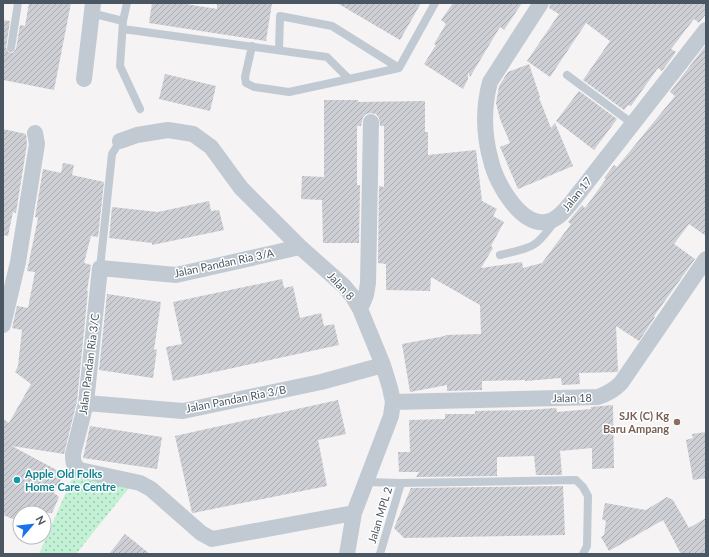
<svg xmlns="http://www.w3.org/2000/svg" width="709" height="557" font-family="Lato,sans-serif">
<defs>
<pattern id="park-dots" width="8" height="8" patternUnits="userSpaceOnUse"><rect width="8" height="8" fill="#c3f1d5"/><path d="M2 2h.1M6 6h.1" fill="none" stroke="#a0c6b0" stroke-width="1.8" stroke-linecap="round"/></pattern>
<pattern id="building-hatch" width="6" height="6" patternUnits="userSpaceOnUse"><rect width="6" height="6" fill="#cdcfd5"/><path d="M-1 1l2-2M0 6l6-6M5 7l2-2" fill="none" stroke="#a8abb0"/></pattern>
</defs>
<rect width="100%" height="100%" fill="#f5f3f3"/>
<path fill="url(#park-dots)" d="M74,474L132,484L76,554H39Z"/>
<path fill="url(#building-hatch)" d="M29,3H71L54,90L3,80V20L10,21L6,48L8,52L13,53L16,49L20,25L25,26Z
M152,3H180L217,9V3H272L266,41L149,23Z
M337,3H421L400,40Z
M453,3H522L504,30L500,27L470,77L468,72V79L463,89L424,64L436,45L434,44L446,24L441,20Z
M550,3H706V14L699,23L694,19L671,49L676,52L662,71L658,68L631,106L628,105L624,110L583,80L610,41L586,23L550,77L527,61L559,14L549,8Z
M706,45V236L689,224L674,244L695,259L654,316L655,317L639,341L616,326L618,371L617,372L579,373L580,384L562,385L561,378L525,381V380L482,381V390L447,391V385L410,392L402,344L445,336V335L481,334L480,305L431,277L430,291L386,290V264L378,263L379,186L384,187V126H380L379,118L376,114L371,113L366,114L363,117L361,126H357V185H360L359,243H323L322,200L301,199L302,176L324,177V100H358V102L425,101V132H428V155L476,150L482,201L497,209L493,216L504,222L491,246L493,248L481,268L522,262L523,268L542,263L571,224L568,222L582,205L585,208L606,179L604,178L614,165L617,167L675,96L670,92Z
M529,64L540,97L539,98L551,128L555,123L573,166L518,189L500,147L510,143L500,119L496,103L499,86L508,72Z
M165,74L216,86L210,111L159,99Z
M579,91L617,119L594,150L556,121Z
M3,129L26,134L27,144L16,213L13,212L8,236L3,235Z
M63,163L74,165L72,175L104,182L98,237L91,236L84,263L91,265L87,291H88L77,401L64,454L12,446L64,474L54,493L59,497L52,513H20V522L3,515V419L9,423L31,384L15,372L18,366L22,330L12,328L17,306L28,308L35,272L27,271L38,218L35,217L43,169L61,173Z
M209,201L211,211L219,210L224,230L152,245V243L109,238L112,207L158,212Z
M282,279L284,288L293,286L300,318L321,313L324,326L334,324L339,345L173,381L166,347L182,344L173,302Z
M107,294L161,302L154,350L157,349L153,378L99,370Z
M338,400L346,434L318,440L327,486L193,513H192L175,436Z
M613,405L614,468L592,469V448L560,451L562,475H536L534,456L497,457V476L416,477L419,472H399L398,452H410L409,420L445,419V414H475V411L528,410L556,408L557,412L591,409V407Z
M90,426L162,437L157,469L83,458Z
M706,432V478L693,480L686,440L693,438L692,434Z
M563,486L565,535L404,538L394,528L411,488Z
M667,497L673,500L689,528L706,518V554H681L663,520L609,551L601,537L604,535L606,521L602,519L605,503L646,510Z
M125,534L150,554H109Z"/>
<g fill="none" stroke-linecap="round" stroke-linejoin="round">
<path stroke="#c1cad2" stroke-width="8" d="M127,3L123,21L120,66L140,109
M91,13L123,21
M123,29L327,57L349,79L399,68L435,3
M252,46L245,77L246,83L254,87L289,92L349,79
M11,48L18,3
M279,50L280,16L332,26L399,68
M567,75L633,124
M500,255C533,247 535,249 555,221
M100,268L112,154L120,141
M367,482L401,483L576,480L583,487L588,496L587,546L583,554
M380,554L401,483"/>
<path stroke="#c1cad2" stroke-width="16" d="M541,3L490,82C483,108 484,136 491,161C496,183 522,230 550,221C559,218 565,210 571,203L706,30
M84,79L93,3
M120,141L137,135L168,130L193,134L211,147L241,188L300,247L344,286L353,297L360,309L383,365L390,388L393,402L391,416L354,513L347,554
M300,247L176,275L100,268L86,403L73,454C73,462 73,465 80,470L140,483L151,489L201,533L212,539L354,513
M360,309L366,295L368,283L371,122
M3,325L18,262L37,144L35,133
M393,402L598,397C607,394 614,390 621,383L706,259
M86,403L183,411L321,382L383,365"/>
</g>
<circle fill="#8d6e63" stroke="#fff" stroke-width="1.5" cx="677" cy="422" r="4"/>
<circle fill="#0f9aa8" stroke="#fff" stroke-width="1.5" cx="17" cy="480" r="4"/>
<g text-anchor="middle" stroke-width="3" stroke-linejoin="round" paint-order="stroke">
<g font-size="11" fill="#4a5661" stroke="#fff">
<text transform="translate(577 194) rotate(-51)" y="4">Jalan 17</text>
<text transform="translate(224 263) rotate(-12)" y="4">Jalan Pandan Ria 3/A</text>
<text transform="translate(341 286) rotate(47)" y="4">Jalan 8</text>
<text transform="translate(89 364) rotate(-83)" y="4">Jalan Pandan Ria 3/C</text>
<text transform="translate(572 398) rotate(-1)" y="4">Jalan 18</text>
<text transform="translate(236 399) rotate(-11)" y="4">Jalan Pandan Ria 3/B</text>
<text transform="translate(380 515) rotate(-73)" y="4">Jalan MPL 2</text>
</g>
<g font-size="11" font-weight="bold" fill="#785e54" stroke="#fff" text-anchor="end">
<text x="669" y="420">SJK (C) Kg<tspan x="669" dy="13">Baru Ampang</tspan></text>
</g>
<g font-size="11" font-weight="bold" fill="#0d838f" stroke="#fff" text-anchor="start">
<text x="25" y="478">Apple Old Folks<tspan x="25" dy="13">Home Care Centre</tspan></text>
</g>
</g>
<rect width="709" height="557" fill="none" stroke="#4a5661" stroke-width="8"/>
<g transform="translate(32 525) rotate(62)"><circle r="19" fill="#ffffff" stroke="#b7bbc0"/>
<path d="M0-3L7 15L0 10L-7 15Z" fill="#1a73e8"/>
<text y="-6" font-size="11" font-weight="bold" text-anchor="middle" fill="#4a5661">N</text>
</g>
</svg>
